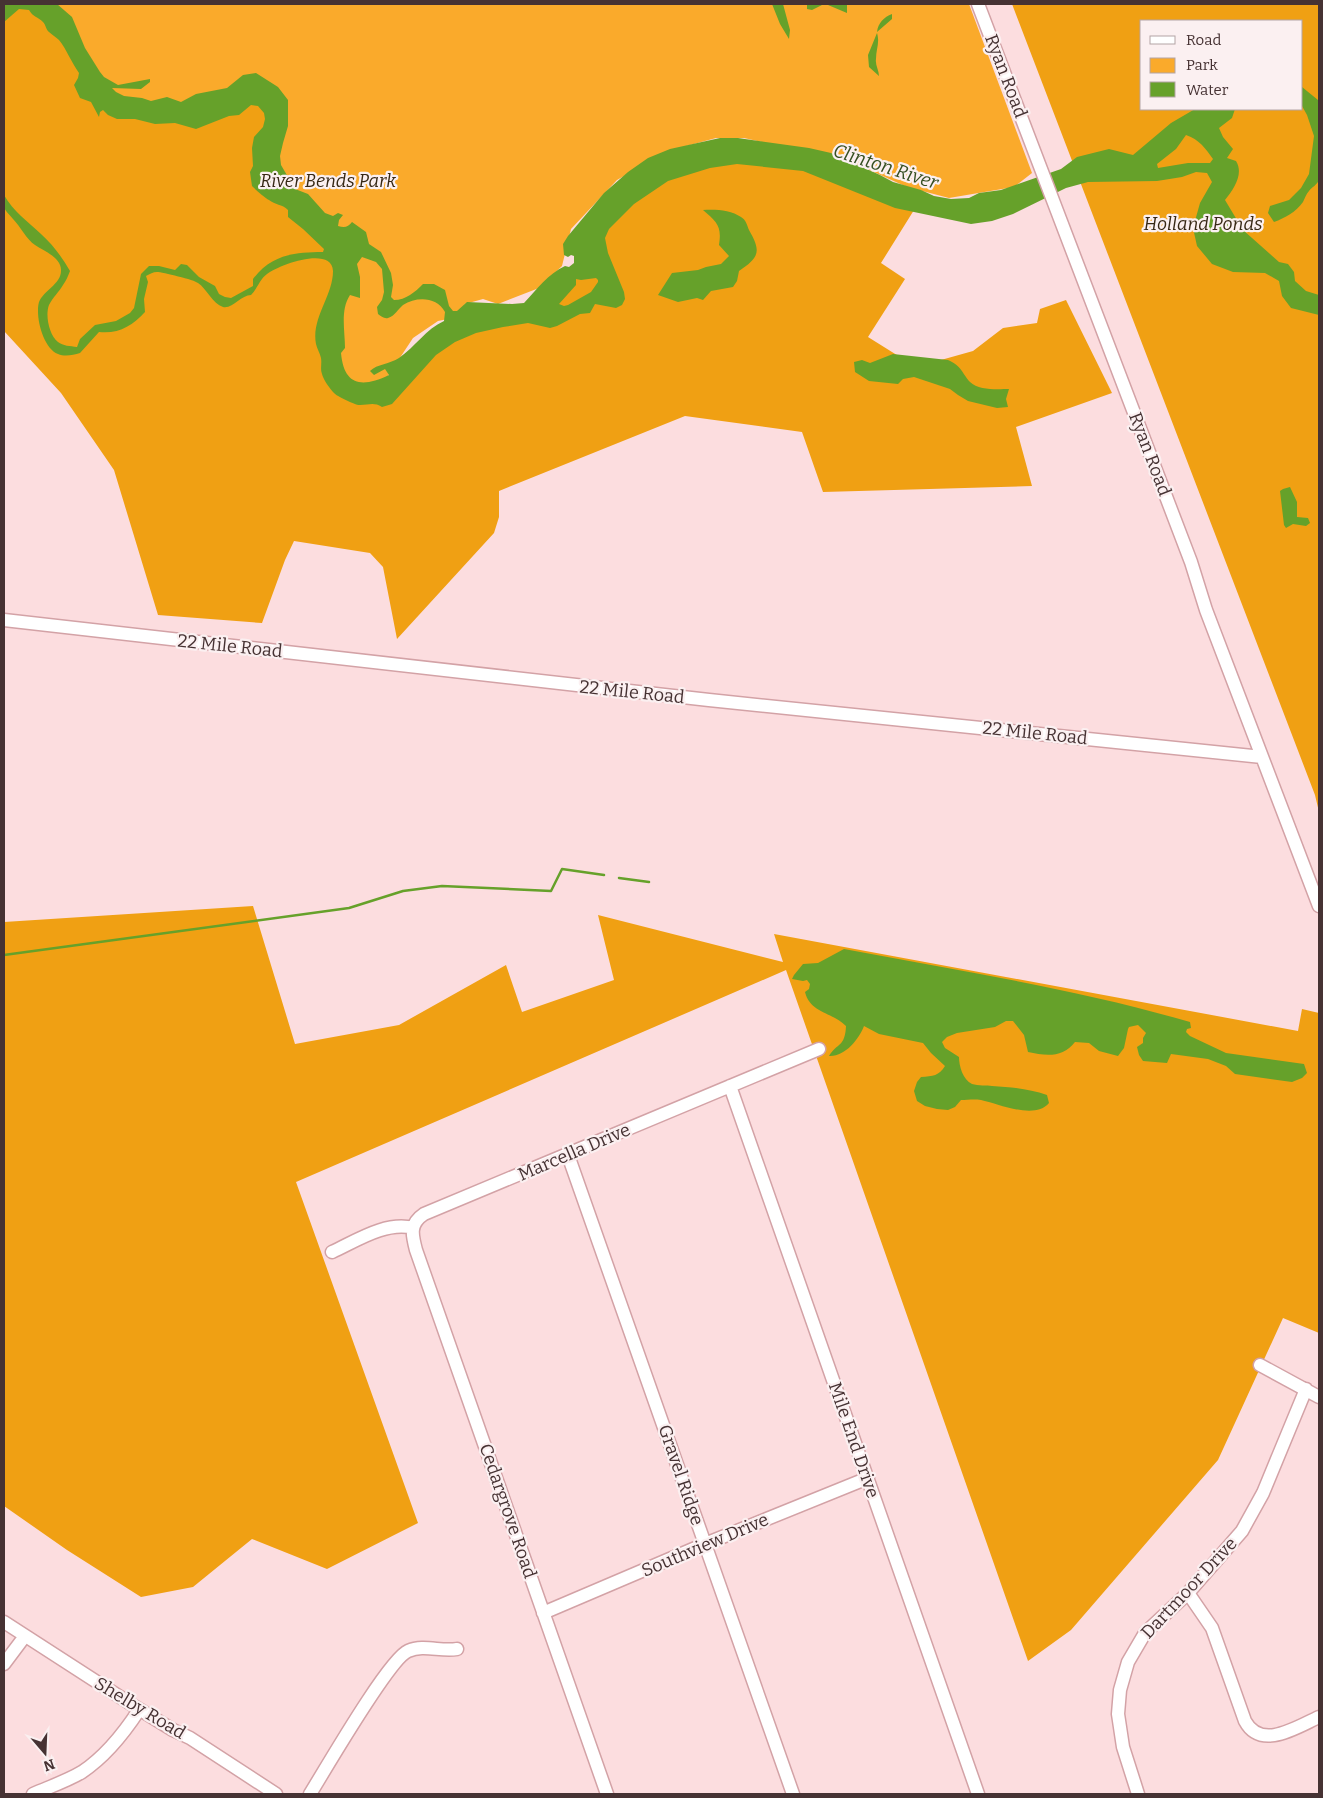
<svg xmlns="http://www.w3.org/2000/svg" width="1323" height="1798" font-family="Bitter,serif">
<rect width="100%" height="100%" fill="#fcdddf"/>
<path fill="#faaa2b" d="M4,4H969L1032,173L1014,187L949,198L907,187L834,154L794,149L744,138H716L668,151L617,180L571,229L562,266L539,288L498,304L483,299L465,304L458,317L438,321L413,338L380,388L352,386Z"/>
<path fill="#f0a013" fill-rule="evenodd" d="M13,4L52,11L107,101L194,110L275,97L264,154L348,257L338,362L352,386L380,388L458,317L548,299L625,195L704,152L807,160L919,202L881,263L905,279L868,337L916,367L973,351L1003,328L1037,323L1040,309L1066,300L1112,393L1016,427L1032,486L823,492L802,432L685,416L499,491V517L494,533L397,639L383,567L370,553L294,541L285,560L262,623L158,615L114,470L61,393L4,331V13Z
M1012,4H1319V812L1315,795ZM1142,21H1302V109H1142Z
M253,906L295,1044L399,1025L506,965L522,1012L614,980L598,915L783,962L774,934L1298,1031L1302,1009L1319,1013V1333L1283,1318L1218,1460L1071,1630L1028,1661L786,970L296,1182L418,1523L327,1569L252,1539L193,1587L141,1597L67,1550L4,1506V922Z"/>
<path fill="#66a12a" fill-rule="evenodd" d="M4,4H57L72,17L85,48L100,72L104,77L118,85L150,79V82L141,89L112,88L116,92L124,96L142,98L151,101L167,97L181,102L196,94L227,88L243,75L256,73L278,87L288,100V126L283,143L280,156L281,165L295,189L308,194L325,213L333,216L338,213L343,215L339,220L338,226C345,228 348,227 352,222L366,232L369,244L381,252L391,273L393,285L391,297L394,300C406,300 415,292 423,284H434L445,290L449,306L453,311H457L467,302L512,304L524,303C537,289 548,274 565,266L569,267L574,263V256L571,255L568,257L564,255L563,244L568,236L604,193L628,172L648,158L670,149L720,138H738L809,148L831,153L880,175L893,182L921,190L934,196L951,199L969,198L979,193L1001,190L1061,169L1077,157L1109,149L1133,155L1171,123L1195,109H1235L1232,118L1219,128L1223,137L1233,149L1227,158L1236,161C1244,174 1234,189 1225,200L1243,230L1279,262L1288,264L1294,272L1295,281L1306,291L1319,295V315L1291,308L1282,296L1279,281L1265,273L1233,272L1212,264L1197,246L1193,228L1200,203L1212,182L1207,173L1196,172L1182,177L1157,181L1088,182L1066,188L1013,214L992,221L971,224L895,208L803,171L737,164L710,168L668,181L634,204L609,229L605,238L608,253L624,292L625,299L622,305L616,308L595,304L590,313L580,314L557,326L550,328L528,323L503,327L476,333L455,342L436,355L392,404L382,407C374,402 369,405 360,405C357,406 336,396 334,393C330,389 323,379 322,374C320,369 322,364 321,358C320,353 317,349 316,344C311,318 333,296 333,271C332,245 278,265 267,274C260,279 257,289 251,295C241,295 233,309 223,307C213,304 206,288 198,283C195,280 162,272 157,272C153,272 150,274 146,276L148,282L144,299L145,312C132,326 119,334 99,332L80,353C73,355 65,357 58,354C43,348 35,316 39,302C43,291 61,284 61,271C62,258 44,251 35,245C27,240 20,226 13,219C10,215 5,211 4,207C3,203 4,198 4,195C13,211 28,222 41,234C53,245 62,257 70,271C68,276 66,281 63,285C59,292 53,297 49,305C45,315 49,335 58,342C63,346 70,346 77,347L80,339L95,325L116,321L130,313L134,308L141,274L149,266H159L175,270L181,264L187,265L199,277L215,286L219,294L225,297L231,298L253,286V279C271,255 294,252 323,252L324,249L303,229L288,217V210C282,204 275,205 269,200C265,198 256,190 252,186L250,172L253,166L252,148L254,137L263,127L265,119L264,113L258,106L251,105L239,115L229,116L196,129L175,123L155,124L135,119H117L108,115L103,110L100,112L99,117L91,102L80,98L74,85L78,78L79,73C71,62 67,50 59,40C56,37 52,35 49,32C46,30 46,25 43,22C38,17 33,17 29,10L19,9L4,22ZM1186,135C1200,140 1205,148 1213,159L1210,163H1188L1158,168L1157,164L1176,149ZM362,257L376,262L382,269L384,292L382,300L377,307L378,314C381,316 384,319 388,318C395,316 398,309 403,305C417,296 437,297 445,312L444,321C426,329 415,347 399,358C390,364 377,364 370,371L374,375L385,369L389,375C362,388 344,386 341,353L345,348C345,331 340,310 350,295L360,298V277L357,264ZM596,278L598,280V282L591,292L568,305L564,306L559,304L576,285V279L581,280Z
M772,4H783L790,30L789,39L780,24Z
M807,4H847V13L828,5H822L812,10L807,9Z
M892,14V19L877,32C878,23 884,17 892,14Z
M877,33C880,43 876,49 876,59C875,65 879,70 879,76L869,67L868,55Z
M1302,87L1318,100L1319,103V180C1317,185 1312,187 1309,191C1306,194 1305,198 1303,202C1296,212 1285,218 1274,222L1268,213L1270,206L1289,200L1301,188L1309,174L1314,136L1307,115L1302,106Z
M703,210C715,209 731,210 741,217C746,220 747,225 749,230C761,251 760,257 739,271L737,281L733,287L711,291L703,300L697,298L678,302L658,295L672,273L698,270L706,267L721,264L729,256L719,245C722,226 717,222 703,210Z
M893,354L948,360C963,367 961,372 970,382C979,391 999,389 1009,389L1006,399L1008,407L997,408L968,401L958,395L950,389L914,377L903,379L898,384L869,381L855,372L854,362L862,360L870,363Z
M1290,487L1297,502V517L1308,518L1310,523L1306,526L1293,524L1286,528L1284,525L1280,491L1283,489Z
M844,949C960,971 1077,989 1190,1022L1191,1028L1187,1029L1186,1032L1190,1036L1226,1053L1304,1064L1307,1073L1302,1078L1292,1082L1235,1074L1226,1066L1208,1059L1171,1054L1167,1063L1143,1061L1139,1055L1137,1047L1143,1043V1038L1146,1033L1138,1025L1129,1027L1128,1029L1124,1048L1118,1056L1099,1051L1089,1043L1075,1042C1063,1058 1046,1056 1028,1052L1024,1035L1013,1021H1006L995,1027L957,1033L947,1037L942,1042L945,1048L959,1057C959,1066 963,1080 972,1084C978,1086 987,1085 992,1086C1011,1087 1029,1089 1047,1095L1049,1103C1035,1120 999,1104 981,1100C974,1099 967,1100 961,1100L955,1107L948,1110L937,1109L925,1106L917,1101L914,1091L917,1082L921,1077C933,1076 939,1076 945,1066L931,1053L923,1043L879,1034L864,1026C859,1039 845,1057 829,1056C838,1042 845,1047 846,1026C832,1012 810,1013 805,992L809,989L810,984L807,980L803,981L792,979L794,975L803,964L818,963Z"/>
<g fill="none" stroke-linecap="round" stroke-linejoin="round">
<path stroke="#66a12a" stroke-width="2.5" d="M619,878L649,882
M4,955L349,908L403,891L442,886L551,891L562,869L604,875"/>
<defs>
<path id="minor" d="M978,4L1191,562L1206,610L1319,906
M4,620L709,700L1262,757
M730,1086L978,1794
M568,1155L793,1794
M332,1252C356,1241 386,1221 413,1228
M1260,1365L1319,1397
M1188,1593L1212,1628L1245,1721C1261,1751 1297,1727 1319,1717
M543,1613L705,1544L868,1478
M4,1622L134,1706L173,1730L190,1738L276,1794
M4,1664L25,1636
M33,1794C49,1787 67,1781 82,1772C106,1756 124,1733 139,1710
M310,1794C325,1770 389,1659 408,1651C424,1644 441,1652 457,1649
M607,1794L416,1250C412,1235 409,1224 424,1214L819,1049
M1138,1794L1123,1747L1118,1714L1120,1690L1128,1662L1145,1633L1188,1593L1242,1531L1263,1493L1306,1389"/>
</defs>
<use href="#minor" stroke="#d3a2a6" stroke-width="15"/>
<use href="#minor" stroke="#fff" stroke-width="12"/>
</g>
<g text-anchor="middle" stroke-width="4.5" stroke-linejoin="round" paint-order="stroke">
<g font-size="18" fill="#463233" stroke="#fbf0f1">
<text transform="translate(1006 76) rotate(69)" y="6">Ryan Road</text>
<text transform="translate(1150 454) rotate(69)" y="6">Ryan Road</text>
<text transform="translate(230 646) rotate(6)" y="6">22 Mile Road</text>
<text transform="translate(632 692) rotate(6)" y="6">22 Mile Road</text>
<text transform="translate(1035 733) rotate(6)" y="6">22 Mile Road</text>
<text transform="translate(574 1152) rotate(-23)" y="6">Marcella Drive</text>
<text transform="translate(854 1440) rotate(71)" y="6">Mile End Drive</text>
<text transform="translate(681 1475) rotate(71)" y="6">Gravel Ridge</text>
<text transform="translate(508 1511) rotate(71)" y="6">Cedargrove Road</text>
<text transform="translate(705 1545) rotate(-23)" y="6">Southview Drive</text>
<text transform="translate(1189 1588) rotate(-47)" y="6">Dartmoor Drive</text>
<text transform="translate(140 1708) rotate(31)" y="6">Shelby Road</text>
</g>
<g font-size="18" font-style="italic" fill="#372815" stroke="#fbf0f1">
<text x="328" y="187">River Bends Park</text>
<text x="1203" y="230">Holland Ponds</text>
</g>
<g font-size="19" font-style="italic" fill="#364f22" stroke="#fbf0f1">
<text transform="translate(886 166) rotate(18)" y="7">Clinton River</text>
</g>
</g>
<rect width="1323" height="1798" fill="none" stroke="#463233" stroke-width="10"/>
<rect x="1140" y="20" width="162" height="90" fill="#fbf0f1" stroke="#b3a4a5"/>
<rect x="1150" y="36" width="25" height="8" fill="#ffffff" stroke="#b3a4a5"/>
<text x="1186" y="45" font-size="15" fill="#463233">Road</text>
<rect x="1150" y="58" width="25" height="15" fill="#faaa2b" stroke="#b3a4a5"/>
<text x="1186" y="70" font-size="15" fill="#463233">Park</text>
<rect x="1150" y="82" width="25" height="15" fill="#66a12a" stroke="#b3a4a5"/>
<text x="1186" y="95" font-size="15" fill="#463233">Water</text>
<g transform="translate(45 1753) rotate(161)" stroke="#fbf0f1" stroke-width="4" paint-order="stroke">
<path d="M0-4L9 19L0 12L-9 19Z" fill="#463233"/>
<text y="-8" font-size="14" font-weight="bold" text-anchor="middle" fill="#463233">N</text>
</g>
</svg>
